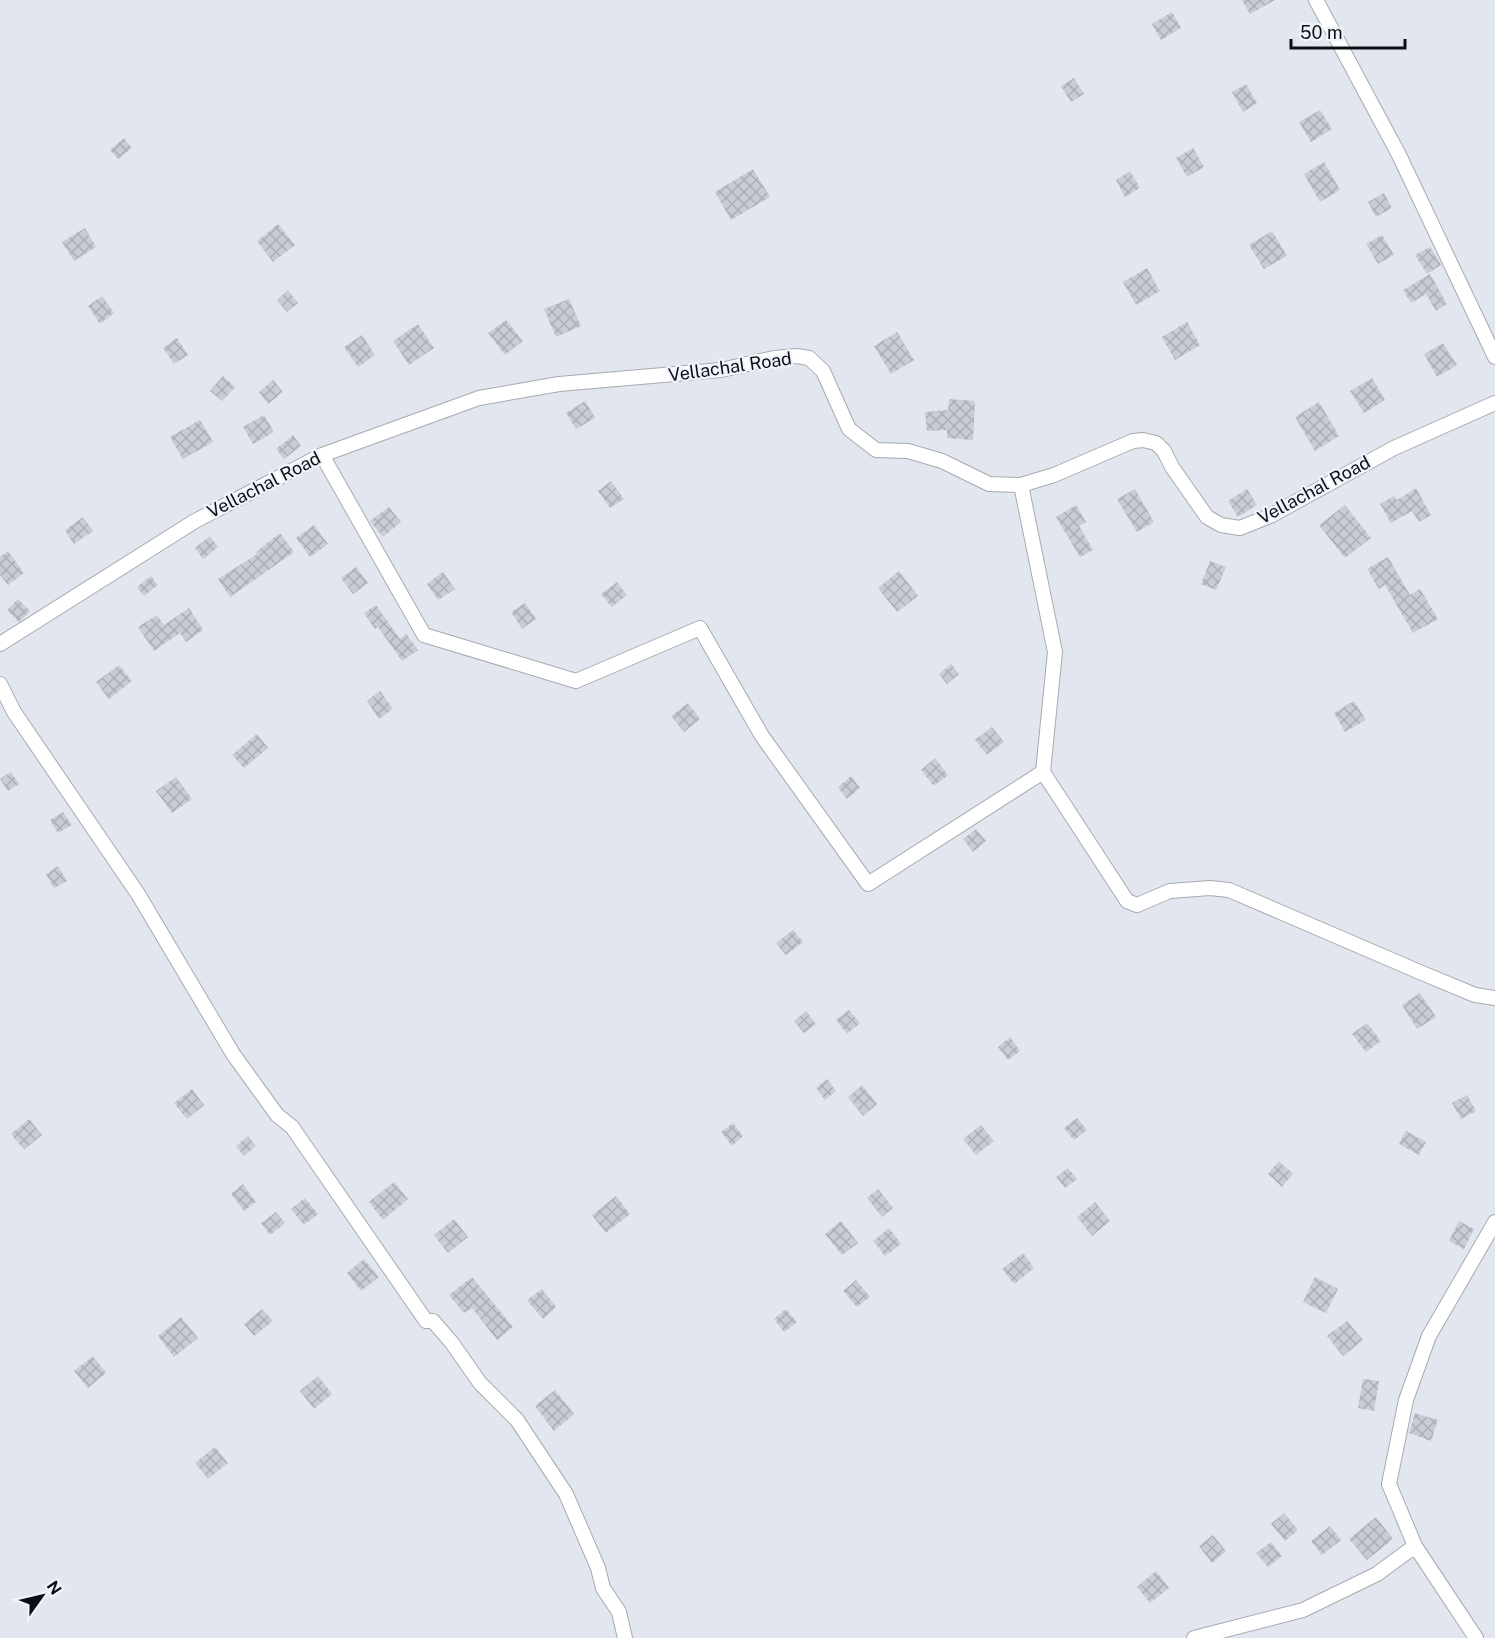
<svg xmlns="http://www.w3.org/2000/svg" width="1495" height="1638" font-family="'Public Sans',sans-serif">
<defs>
<pattern id="building-cross-hatch" width="8" height="8" patternUnits="userSpaceOnUse" patternTransform="scale(1.5)"><rect width="8" height="8" fill="#c8ccd4"/><path d="M0 0l8 8M0 8l8-8" fill="none" stroke="#abaeb5"/></pattern>
</defs>
<rect width="100%" height="100%" fill="#e2e6ee"/>
<path fill="url(#building-cross-hatch)" d="M1242,0H1275L1250,14Z
M1172,12L1181,28L1161,40L1152,24Z
M1074,78L1084,94L1071,102L1061,86Z
M1246,84L1257,103L1243,112L1232,92Z
M1320,110L1332,129L1311,142L1299,122Z
M124,138L132,148L118,159L110,150Z
M1193,148L1204,167L1187,177L1176,158Z
M1324,162L1340,190L1320,202L1304,174Z
M753,169L770,197L731,220L715,192Z
M1130,171L1140,188L1125,197L1116,180Z
M1384,193L1392,208L1376,217L1368,202Z
M278,224L295,245L273,262L257,241Z
M85,228L96,247L74,261L62,242Z
M1272,231L1287,256L1264,269L1249,245Z
M1382,235L1394,255L1378,264L1366,244Z
M1430,247L1441,265L1427,274L1415,255Z
M1147,268L1160,291L1136,305L1123,282Z
M1430,274L1447,304L1436,311L1426,294L1411,303L1403,290Z
M288,290L298,303L287,312L277,300Z
M102,296L114,313L100,324L88,306Z
M569,299L581,326L556,337L544,309Z
M506,320L523,341L505,355L488,333Z
M1187,322L1200,345L1175,360L1162,337Z
M418,324L434,348L409,365L393,341Z
M897,332L914,360L891,374L874,346Z
M362,335L375,355L358,367L344,347Z
M177,338L188,355L174,364L163,348Z
M1443,343L1457,365L1437,377L1424,354Z
M223,376L235,387L222,401L210,391Z
M1372,378L1385,400L1364,413L1350,391Z
M273,380L283,392L268,404L259,392Z
M949,399L975,401L973,440L947,438V430L927,431L925,412L948,410Z
M585,401L595,418L576,429L566,413Z
M1319,402L1339,436L1315,451L1295,417Z
M264,415L274,432L253,444L243,427Z
M200,420L213,442L183,459L170,437Z
M293,435L301,446L284,459L276,449Z
M611,481L624,499L610,508L598,491Z
M1416,488L1431,515L1419,522L1412,511L1391,523L1380,504L1394,496L1397,500Z
M1135,489L1154,522L1137,532L1117,499Z
M1247,489L1257,505L1238,517L1228,501Z
M1076,505L1086,522L1079,526L1093,550L1080,557L1056,517Z
M1345,505L1371,538L1345,558L1319,525Z
M389,507L401,522L383,537L370,521Z
M83,517L93,531L74,544L65,530Z
M314,525L328,544L310,557L296,538Z
M280,533L294,552L230,597L218,579L257,554L256,552Z
M210,536L218,547L203,559L195,548Z
M8,551L24,573L8,585L0,575V557Z
M1388,557L1410,595L1420,589L1438,619L1413,633L1385,585L1379,589L1367,569Z
M1210,561L1226,567L1216,590L1201,584Z
M356,567L368,583L353,594L341,578Z
M899,571L918,596L897,612L878,588Z
M443,572L455,589L438,600L427,584Z
M151,576L158,585L144,596L137,587Z
M617,582L627,595L612,607L601,594Z
M18,599L30,611L19,622L7,610Z
M525,603L536,619L522,629L511,612Z
M376,605L400,639L406,634L418,650L402,661L378,627L375,629L364,613Z
M189,608L203,630L186,642L180,633L154,651L138,627L157,615L164,625Z
M951,664L959,674L947,684L939,674Z
M119,665L132,681L109,699L96,682Z
M380,691L393,709L379,719L367,701Z
M1354,701L1366,720L1345,732L1334,713Z
M688,703L700,719L684,732L671,716Z
M992,727L1004,742L987,755L975,740Z
M257,734L268,748L244,768L232,755Z
M935,758L948,775L934,786L921,770Z
M11,772L19,784L8,791L0,779Z
M851,776L860,788L847,799L838,787Z
M176,777L192,799L172,813L156,791Z
M63,812L72,825L58,833L50,820Z
M976,829L986,841L973,852L963,839Z
M58,866L67,881L54,888L46,874Z
M793,930L803,942L786,955L776,943Z
M1420,993L1436,1017L1417,1029L1402,1005Z
M849,1010L860,1023L847,1034L836,1020Z
M806,1011L816,1024L804,1033L794,1021Z
M1367,1023L1381,1041L1366,1052L1352,1034Z
M1010,1037L1020,1051L1008,1060L998,1047Z
M827,1079L836,1091L825,1100L816,1088Z
M862,1085L877,1104L863,1116L848,1097Z
M192,1089L204,1105L187,1119L174,1103Z
M1467,1095L1476,1111L1461,1119L1452,1103Z
M1077,1118L1087,1130L1074,1140L1064,1128Z
M29,1119L42,1135L24,1150L11,1134Z
M733,1123L743,1136L732,1146L721,1132Z
M981,1125L994,1141L976,1155L963,1139Z
M1406,1131L1426,1142L1419,1155L1399,1144Z
M248,1136L256,1146L244,1156L236,1146Z
M1279,1161L1293,1174L1282,1187L1268,1174Z
M1068,1168L1077,1179L1065,1188L1056,1177Z
M394,1182L408,1199L383,1220L369,1202Z
M243,1184L256,1202L244,1211L231,1194Z
M878,1189L893,1208L882,1217L867,1198Z
M616,1196L630,1214L606,1233L592,1215Z
M305,1198L318,1214L304,1225L291,1209Z
M1095,1202L1110,1221L1092,1236L1077,1217Z
M276,1212L285,1223L270,1235L261,1223Z
M454,1219L468,1237L448,1253L434,1235Z
M841,1221L858,1243L842,1255L825,1234Z
M1459,1221L1474,1229L1464,1249L1449,1241Z
M889,1228L901,1244L885,1256L873,1241Z
M1023,1253L1034,1268L1014,1284L1002,1269Z
M364,1259L379,1277L361,1291L347,1273Z
M472,1277L513,1327L497,1340L472,1308L464,1313L449,1295Z
M1315,1277L1338,1289L1326,1313L1303,1302Z
M856,1280L870,1297L857,1307L843,1291Z
M542,1289L556,1307L543,1319L527,1300Z
M262,1309L273,1321L254,1336L244,1324Z
M786,1309L797,1322L784,1332L774,1319Z
M181,1317L198,1338L174,1357L158,1336Z
M1347,1321L1363,1340L1343,1356L1327,1336Z
M93,1356L106,1373L88,1388L74,1371Z
M318,1376L332,1394L314,1409L300,1391Z
M1363,1379L1379,1381L1374,1411L1358,1408Z
M555,1390L574,1414L554,1431L535,1406Z
M1415,1413L1438,1420L1431,1441L1409,1433Z
M215,1447L228,1463L208,1479L195,1463Z
M1284,1513L1298,1530L1285,1541L1271,1524Z
M1376,1517L1393,1539L1367,1560L1349,1539Z
M1330,1526L1341,1540L1322,1555L1311,1541Z
M1213,1535L1226,1551L1212,1563L1199,1546Z
M1271,1542L1282,1556L1268,1567L1256,1553Z
M1156,1571L1169,1588L1150,1603L1137,1587Z"/>
<g fill="none" stroke-linecap="round" stroke-linejoin="round">
<defs>
<path id="minor" d="M1316,0L1399,155L1495,357
M322,455L424,635L576,681L700,628L762,736L868,884L1043,772L1055,652L1021,485
M0,644L195,521L322,455L479,398L559,384L721,370L774,358L797,356L809,358L823,371L849,429L876,450L908,451L942,461L989,484L1021,485L1054,475L1133,441L1143,440L1156,443L1164,451L1172,467L1207,517L1221,525L1240,528L1272,515L1394,448L1495,403
M0,684L14,712L138,894L233,1054L277,1115L292,1127L426,1321H433L452,1343L480,1383L517,1420L566,1494L598,1568L603,1588L619,1612L625,1638
M1043,772L1127,901L1137,905L1170,891L1210,888L1229,890L1422,973L1475,995L1495,998
M1194,1638L1303,1610L1377,1574L1415,1546
M1476,1638L1415,1546L1389,1484L1406,1400L1429,1336L1495,1222"/>
</defs>
<use href="#minor" stroke="#a6aab1" stroke-width="16"/>
<use href="#minor" stroke="#fff" stroke-width="14"/>
</g>
<g text-anchor="middle" stroke-width="4.5" stroke-linejoin="round" paint-order="stroke">
<g font-size="18" fill="#0d0e11" stroke="#eff4fc">
<text transform="translate(730 367) rotate(-8)" y="6">Vellachal Road</text>
<text transform="translate(264 485) rotate(-27)" y="6">Vellachal Road</text>
<text transform="translate(1314 490) rotate(-28)" y="6">Vellachal Road</text>
</g>
</g>
<g transform="translate(42 1596) rotate(56)" stroke="#eff4fc" stroke-width="4.5" paint-order="stroke">
<path d="M0-4.5L10 22L0 15L-10 22Z" fill="#0d0e11"/>
<text y="-9" font-size="16" font-weight="bold" text-anchor="middle" fill="#0d0e11">N</text>
</g>
<path d="M1291 39v9h114v-9" fill="none" stroke="#0d0e11" stroke-width="3"/>
<text x="1300" y="39" font-size="18" fill="#0d0e11" stroke="#eff4fc" stroke-width="4.5" paint-order="stroke">50 m</text>
</svg>
